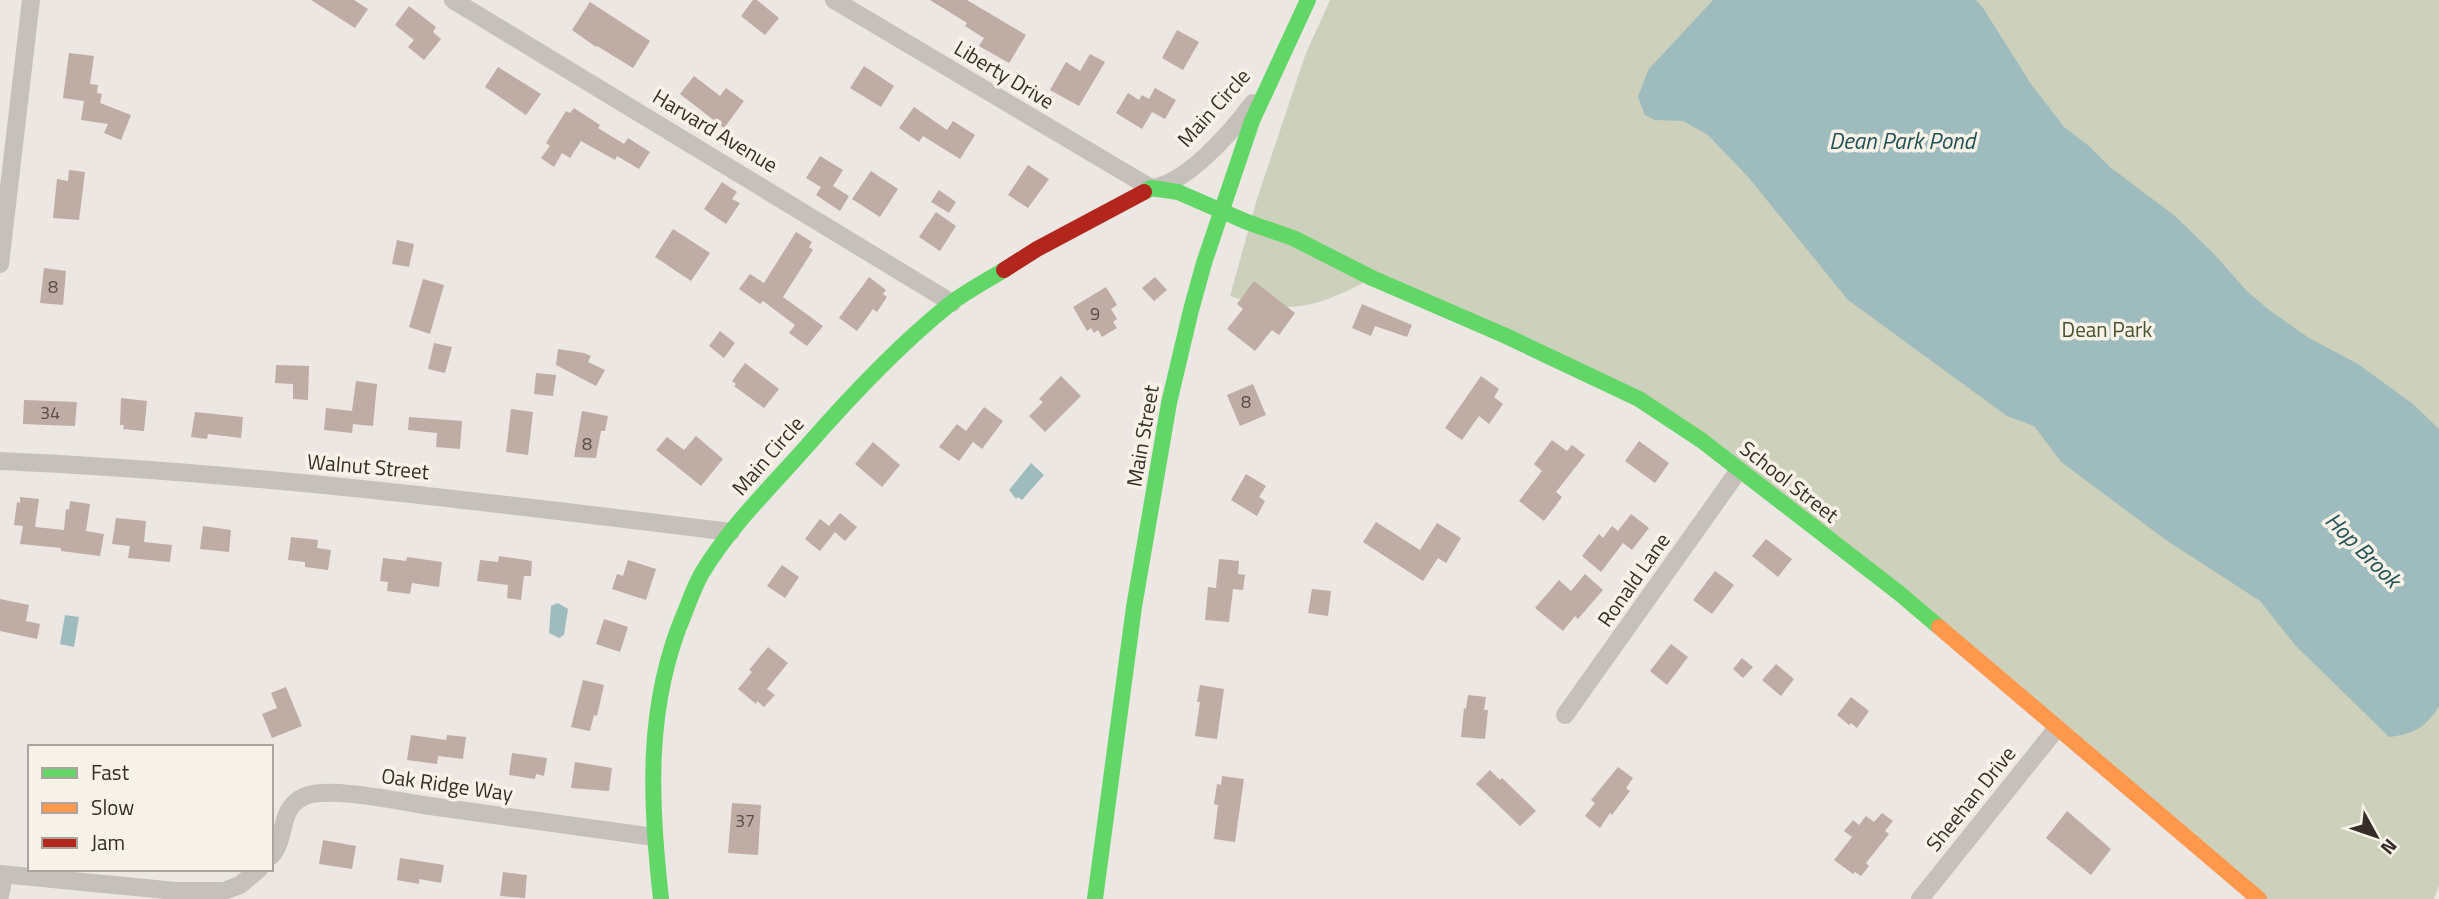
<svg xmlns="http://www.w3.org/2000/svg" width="2439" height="899" font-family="'Titillium Web',sans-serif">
<rect width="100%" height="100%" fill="#ece7e2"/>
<path fill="#cdd1bc" d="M1330,0H2439V886L2434,899H2266L1709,438L1372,278C1343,294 1313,309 1278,307C1262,307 1245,300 1230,296L1257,199L1306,53Z"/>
<path fill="#9ebcbd" d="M1713,0H1976L1983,8L2031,84L2064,127L2089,146L2110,167L2175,216L2214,254L2246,290L2268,309L2309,338L2358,364L2413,404L2439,429V706C2426,728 2413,734 2389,737L2295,645L2260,601L2166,540L2061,462L2034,426L2007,416L1848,300L1749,178L1708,135L1683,121L1655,120L1645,115L1638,97L1648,70Z
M1031,463L1044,475L1022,500L1018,497L1016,499L1009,490Z
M558,603L568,609L564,635L559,638L549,633L551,606Z
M65,615L79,617L74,647L60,644Z"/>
<path fill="#bfaca4" d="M311,0H354L368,9L355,28Z
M753,0H757L779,18L765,35L741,16Z
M930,0H967L1026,35L1009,63L979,46L984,38L965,26L967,23Z
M590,2L650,41L633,68L597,46L596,47L572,30Z
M409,6L436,27L433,32L441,39L424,60L408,47L414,40L395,25Z
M1177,30L1199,42L1183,70L1162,58Z
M69,53L94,56L90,84L98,85L97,93L102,94L100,103L131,115L121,140L104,133L108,124L81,120L84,101L63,98Z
M1090,54L1105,62L1079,106L1050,90L1066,62L1080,71Z
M864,66L894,86L881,107L850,88Z
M498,67L541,94L526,115L485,87Z
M694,76L720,96L726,88L744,101L724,128L680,94Z
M1155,88L1176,100L1165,119L1152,112L1142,129L1116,113L1128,93L1139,100L1142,95L1149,99Z
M914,107L947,130L953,121L975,135L960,159L923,136L919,142L899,128Z
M574,108L600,125L598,128L624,144L628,138L650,152L639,169L617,156L615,160L581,141L570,158L562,153L554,167L541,158L550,146L546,143L566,111L570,113Z
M820,156L843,170L833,186L849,196L840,211L816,195L821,187L806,178Z
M1028,165L1049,179L1028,208L1008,195Z
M69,170L85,172L79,220L53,218L57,179L68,181Z
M871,171L898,189L880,217L852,199Z
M722,182L737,192L732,199L740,203L726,224L704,209Z
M939,190L956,202L949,213L931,202Z
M936,212L956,226L940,251L919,237Z
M673,229L710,253L691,281L655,257Z
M796,232L812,242L809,247L813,250L783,297L823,326L807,346L789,333L795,325L763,301L760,304L739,289L750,274L764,283Z
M397,240L414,244L409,267L392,264Z
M44,268L66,271L63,305L40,303Z
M869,277L886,290L883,294L887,297L877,312L873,309L857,331L839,318Z
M1155,277L1167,290L1154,301L1142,288Z
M423,279L444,285L430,334L409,327Z
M1254,281L1295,313L1279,335L1272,330L1255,351L1227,329L1243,309L1237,304Z
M1106,287L1117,305L1111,309L1117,319L1113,322L1117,328L1102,337L1098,330L1094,333L1091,328L1087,331L1073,307Z
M1362,304L1412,325L1407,337L1375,326L1371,336L1352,328Z
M720,331L735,343L724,358L709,346Z
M434,343L452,347L445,373L428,369Z
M558,349L584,353L591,356L588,362L605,370L596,386L556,365Z
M745,363L779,389L764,408L734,386L736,384L732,381Z
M276,365L309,366L308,400L293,399V384L275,383Z
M536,373L556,375L553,396L534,394Z
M1061,376L1081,396L1045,432L1029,416L1043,402L1039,399Z
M1481,376L1499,389L1494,397L1503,404L1489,424L1479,416L1462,440L1445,428Z
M356,381L377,384L373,426L353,424L352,433L324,430L326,408L352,411Z
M1253,384L1266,415L1240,426L1227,395Z
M121,398L147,401L144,431L123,429L124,425H120Z
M24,400L77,402L75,426L23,424Z
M984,407L1003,421L982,449L973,442L959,461L939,447L957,424L966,431Z
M511,409L533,412L528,455L506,452Z
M582,411L608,416L605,431H601L596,458L574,457Z
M195,412L243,417L241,438L208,434L207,439L191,437Z
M409,417L462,421L460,449L436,447L437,433L408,430Z
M696,436L723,459L701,486L656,450L667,437L684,450Z
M1552,440L1567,451L1572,445L1585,455L1556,492L1562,497L1544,521L1519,501L1542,471L1534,464Z
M1639,441L1669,463L1655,483L1625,461Z
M873,442L900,465L882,487L855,464Z
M1246,474L1266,486L1259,497L1265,501L1257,516L1231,500Z
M20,497L39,499L35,527L64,530L66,509L69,510L70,501L90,504L86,531L104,534L100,556L61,551V548L20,544L23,526L14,525L17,502L20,503Z
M840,513L857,527L845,541L835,532L820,551L805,539L820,519L829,526Z
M1631,514L1649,528L1632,550L1623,543L1601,572L1582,556L1599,534L1603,538L1612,526L1618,531Z
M116,518L146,521L144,542L172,545L170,562L128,558L130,546L112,544Z
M1376,522L1420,550L1437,523L1461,538L1446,563L1438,558L1423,581L1363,542Z
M203,526L231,530L229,552L200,549Z
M291,537L318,540L317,548L331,550L328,570L305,567V562L288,560Z
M1766,539L1792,559L1778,577L1752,556Z
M499,556L532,561L531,576H524L521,600L507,598L508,585L477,581L480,560L498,562Z
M407,557L442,562L439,587L412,583L410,594L387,591L388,582L380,581L383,558L406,561Z
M1219,559L1239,561L1238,574L1245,575L1243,590L1233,589L1229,622L1205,620L1208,587L1216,588Z
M628,560L656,569L646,600L612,589L617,574L623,576Z
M782,565L799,577L785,598L767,586Z
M1715,571L1734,585L1712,614L1693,600Z
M1585,574L1603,590L1578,619L1575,616L1563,631L1535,608L1559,580L1571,591Z
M1312,589L1331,591L1328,616L1308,613Z
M0,599L29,605L26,621L40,624L37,639L0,631Z
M604,619L628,627L620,652L596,644Z
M1671,644L1688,657L1667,685L1650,671Z
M768,647L788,663L767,689L775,695L764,707L757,701L756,704L738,689L752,672L749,670Z
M1742,658L1753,667L1743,678L1733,669Z
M1776,664L1794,679L1781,696L1762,680Z
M583,680L604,685L597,716L594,715L590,731L571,727Z
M1200,685L1224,689L1217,739L1195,736L1200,702H1197Z
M286,687L302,726L272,738L262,714L277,708L271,693Z
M1468,695L1486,697L1484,710H1488L1485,739L1461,737L1464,708L1466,709Z
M1851,697L1869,711L1857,728L1851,723L1849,725L1837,715Z
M411,735L446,740L447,735L466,737L463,759L438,756L437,764L407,760Z
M512,753L547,758L544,776L536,774L535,779L509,775Z
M575,762L612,768L609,791L571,788Z
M1618,767L1633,778L1626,788L1630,791L1612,815L1610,813L1600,828L1585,816L1595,803L1591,800Z
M1490,770L1500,780L1502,778L1536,811L1520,826L1476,784Z
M1222,776L1244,779L1235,842L1214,839L1218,805L1214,804L1217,784L1221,785Z
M732,803L761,805L758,855L728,853Z
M2067,811L2111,849L2091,875L2046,838Z
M1882,813L1893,821L1885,831L1889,834L1866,863L1869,866L1861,876L1855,872L1853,874L1834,860L1852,837L1844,831L1853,820L1859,825L1866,816L1874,822Z
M323,840L356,846L352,869L319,864Z
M400,858L444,865L441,883L419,879V884L397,880Z
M503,872L527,875L525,898L500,896Z"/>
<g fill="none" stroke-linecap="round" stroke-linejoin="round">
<path stroke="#c6c0ba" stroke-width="18" d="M453,0L952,303
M834,0L1151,188C1187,184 1232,131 1253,103
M0,264L31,0
M0,461C245,472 488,502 731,532
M1565,715L1739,470
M271,856C287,839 278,809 303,797C326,785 402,802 430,806C505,816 579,827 654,837
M0,874L176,891H224L240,885L259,869
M0,896L4,875
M1920,899L2057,728"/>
<path stroke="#63d668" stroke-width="16" d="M1144,192L1151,188L1178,192L1247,222L1293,238L1372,278L1506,336L1639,399L1701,440L1899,593L1939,627
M661,899C650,801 645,705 685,612C690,599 695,585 702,573C730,526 771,487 807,446C849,398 900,344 950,304C967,291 986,281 1004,270
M1095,899L1134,607L1169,403L1191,310L1204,263L1252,121L1308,0"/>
<path stroke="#ff974d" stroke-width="16" d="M1939,627L2259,899"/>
<path stroke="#b3261e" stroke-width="16" d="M1004,270L1037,249L1144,192"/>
</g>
<g text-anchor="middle" stroke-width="7" stroke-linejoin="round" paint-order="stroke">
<g font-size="18" fill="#584d48">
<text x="53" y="293">8</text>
<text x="1095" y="320">9</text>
<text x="1246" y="408">8</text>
<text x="50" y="419">34</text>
<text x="587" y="450">8</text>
<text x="745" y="827">37</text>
</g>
<g font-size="21" fill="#362d29" stroke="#f9f2e9">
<text transform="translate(1004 75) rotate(31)" y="7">Liberty Drive</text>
<text transform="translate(1214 108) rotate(-48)" y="7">Main Circle</text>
<text transform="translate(715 131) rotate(31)" y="7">Harvard Avenue</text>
<text transform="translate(1143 436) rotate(-80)" y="7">Main Street</text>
<text transform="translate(768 456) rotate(-49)" y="7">Main Circle</text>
<text transform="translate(368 467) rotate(5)" y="7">Walnut Street</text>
<text transform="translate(1789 482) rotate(38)" y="7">School Street</text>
<text transform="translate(1634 580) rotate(-55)" y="7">Ronald Lane</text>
<text transform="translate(447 785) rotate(8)" y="7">Oak Ridge Way</text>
<text transform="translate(1971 799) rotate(-51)" y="7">Sheehan Drive</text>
</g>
<g font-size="21" fill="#45532e" stroke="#f9f2e9">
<text x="2107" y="337">Dean Park</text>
</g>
<g font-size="23" font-style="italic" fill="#205256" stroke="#f9f2e9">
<text x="1902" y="149">Dean Park Pond</text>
<text transform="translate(2363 550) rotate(45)" y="8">Hop Brook</text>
</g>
</g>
<rect x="28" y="745" width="245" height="126" fill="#f9f2e9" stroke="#aba39c" stroke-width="2"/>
<rect x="42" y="768" width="35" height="10" fill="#63d668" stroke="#aba39c" stroke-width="2"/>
<text x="91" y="780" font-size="21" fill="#362d29">Fast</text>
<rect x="42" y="803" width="35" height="10" fill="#ff974d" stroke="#aba39c" stroke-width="2"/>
<text x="91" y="815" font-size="21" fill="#362d29">Slow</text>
<rect x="42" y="838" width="35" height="10" fill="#b3261e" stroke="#aba39c" stroke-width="2"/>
<text x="91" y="850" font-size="21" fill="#362d29">Jam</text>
<g transform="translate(2376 836) rotate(130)" stroke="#f9f2e9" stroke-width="5" paint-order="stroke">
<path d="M0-5L12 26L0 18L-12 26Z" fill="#362d29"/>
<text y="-10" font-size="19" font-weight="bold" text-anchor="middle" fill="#362d29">N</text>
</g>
</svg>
